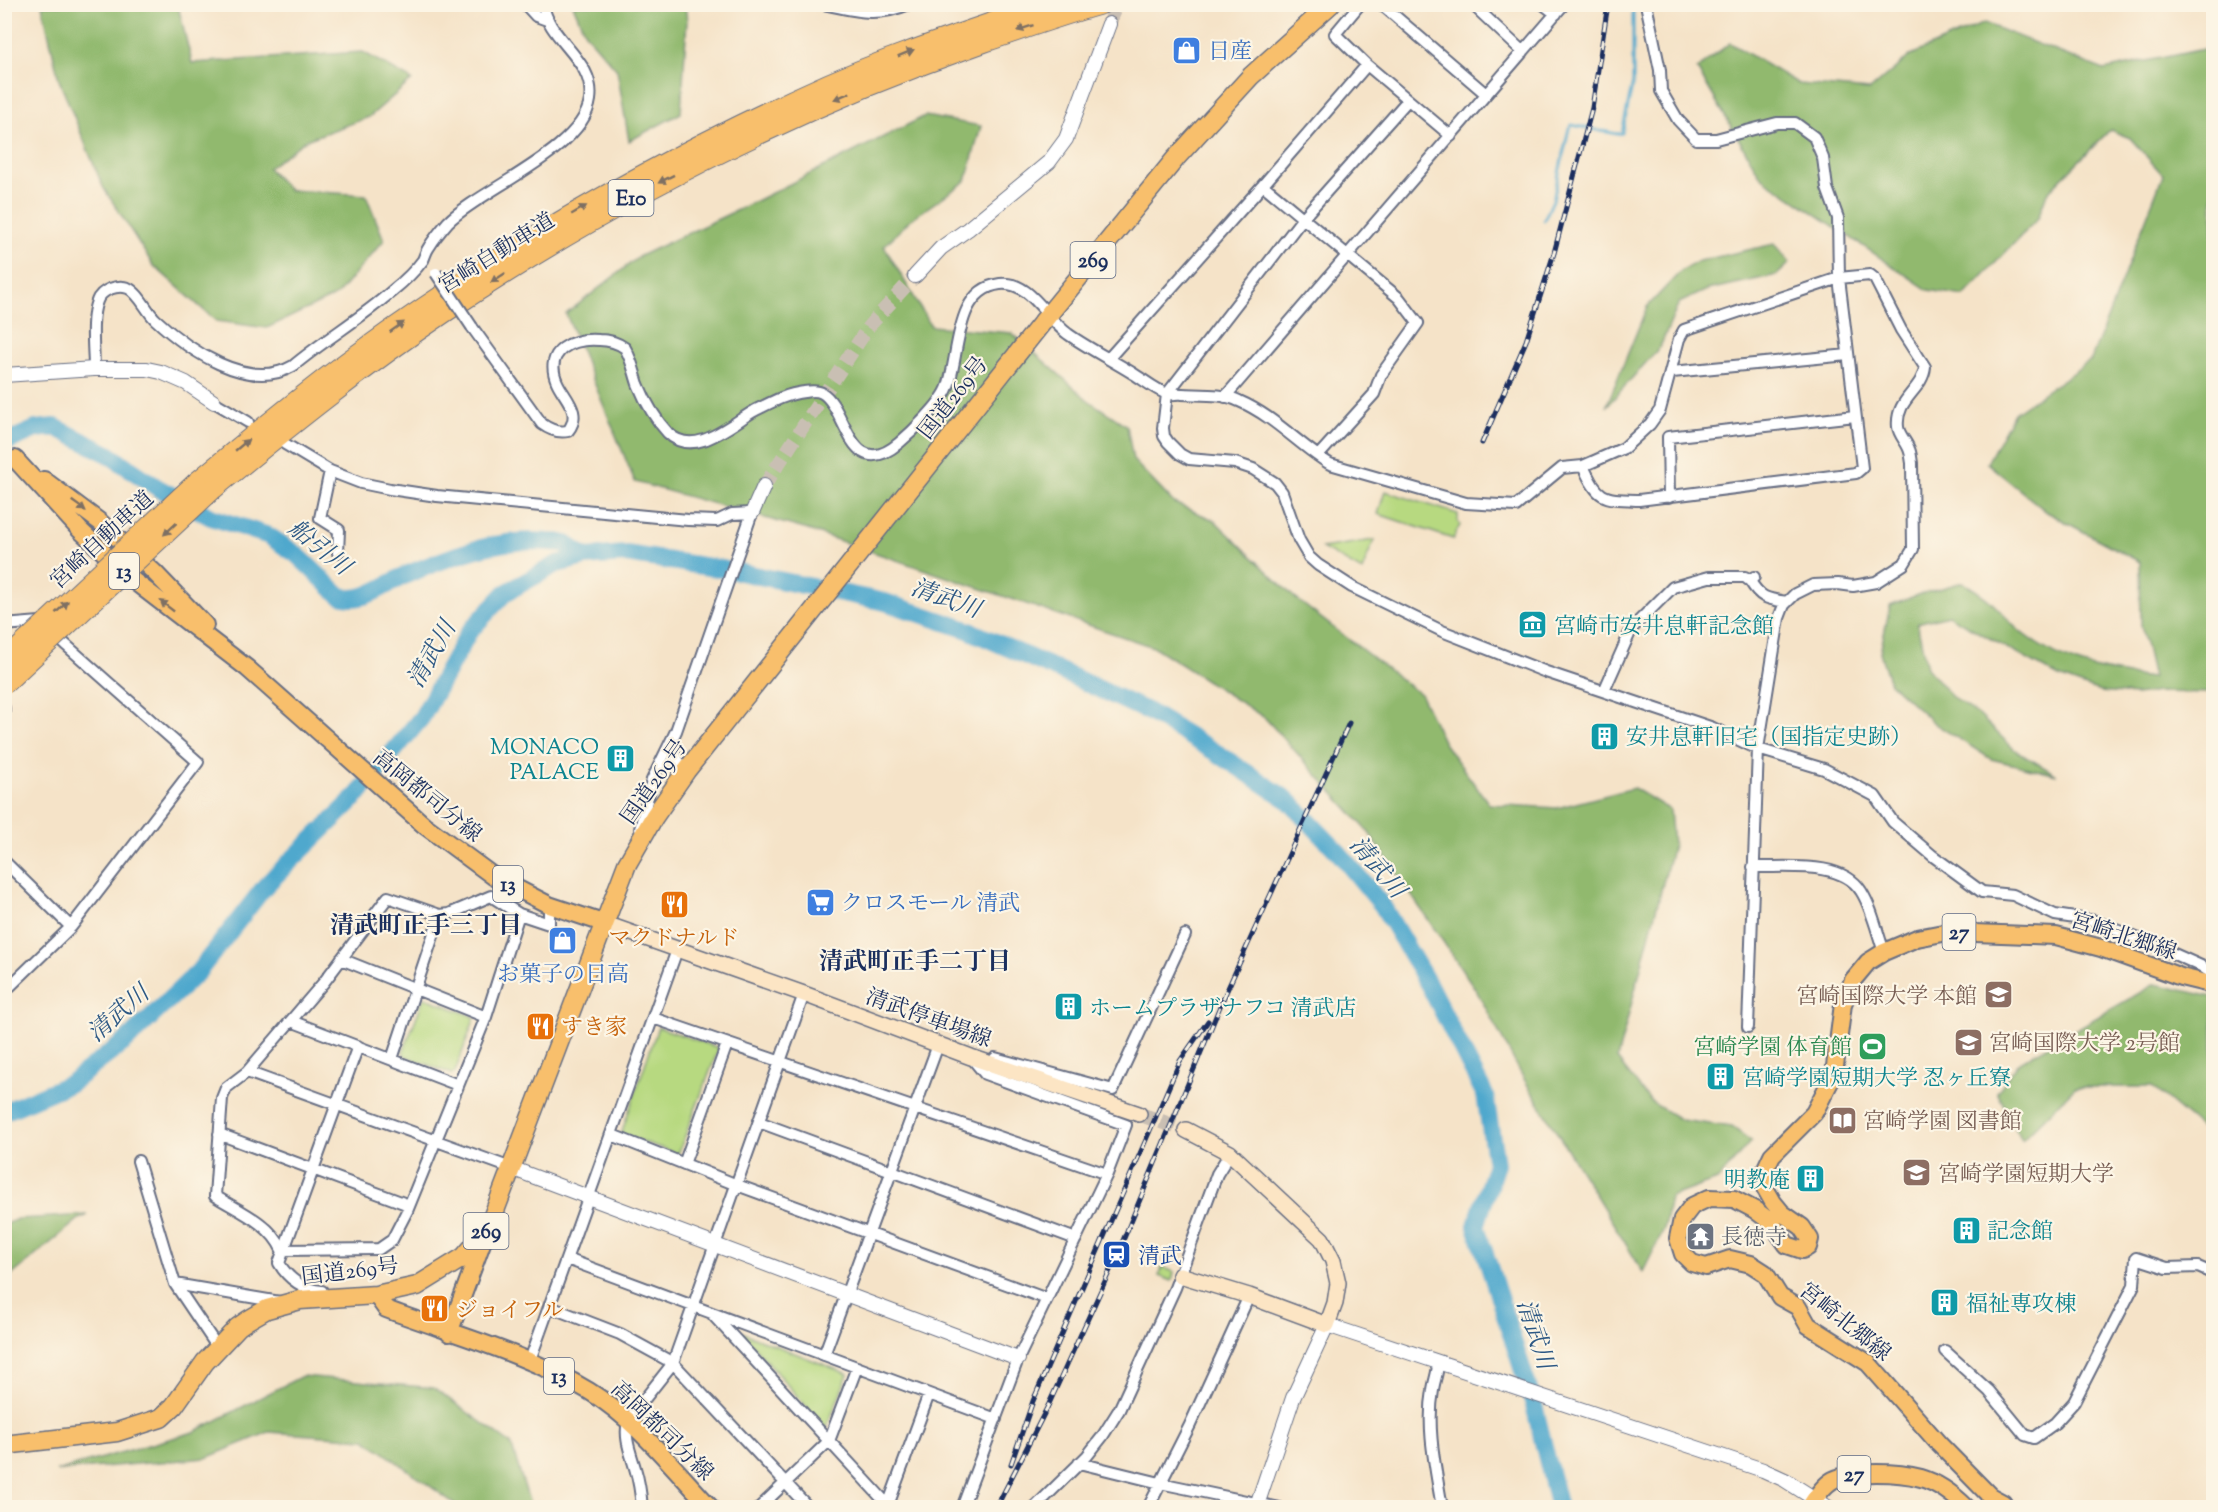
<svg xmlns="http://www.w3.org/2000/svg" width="2218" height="1512" font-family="'Sorts Mill Goudy','Noto Serif JP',serif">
<rect width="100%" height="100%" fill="#fcf5e5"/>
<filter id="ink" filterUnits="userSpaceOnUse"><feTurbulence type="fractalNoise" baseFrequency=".0167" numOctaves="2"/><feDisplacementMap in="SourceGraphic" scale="12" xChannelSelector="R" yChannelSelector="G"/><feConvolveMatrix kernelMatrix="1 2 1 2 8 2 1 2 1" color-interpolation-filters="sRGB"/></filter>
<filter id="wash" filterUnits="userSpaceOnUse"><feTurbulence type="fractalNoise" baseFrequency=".008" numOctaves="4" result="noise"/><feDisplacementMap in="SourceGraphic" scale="24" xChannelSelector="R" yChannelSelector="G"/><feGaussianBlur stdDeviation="1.35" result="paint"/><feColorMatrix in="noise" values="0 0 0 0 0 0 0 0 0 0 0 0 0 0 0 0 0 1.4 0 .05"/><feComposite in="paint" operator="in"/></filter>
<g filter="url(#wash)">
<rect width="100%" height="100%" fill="#f5e3c8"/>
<path fill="#b7d980" stroke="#69846f" stroke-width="1.5" d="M1385,491L1458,514V522L1460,525L1453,539L1378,514Z
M1374,540L1362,571L1322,548Z
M426,998L475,1017L455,1072L452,1074L405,1056L403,1052L423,1000Z
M658,1027L719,1048L678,1154L621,1134Z
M1162,1267L1174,1272L1172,1281L1159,1276Z
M741,1332L848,1374L826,1429Z"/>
<path fill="#91b96e" stroke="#567466" stroke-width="1.5" d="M42,5H182L179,10L192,63L363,52L412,80L369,117L306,140L268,168L289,190L366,195L384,240L337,295L267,328L216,321L153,265L103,187L59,80Z
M573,5H685L687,20L681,113L629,141L617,70L585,33Z
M1984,23L2104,70L2213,47V693L2157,692L2136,695L2100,692L2059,677L1948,615L1917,623L1927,668L1951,696L1979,715L2015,750L2057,775L1991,759L1935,724L1890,683L1880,653L1890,606L1917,595L1963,582C1972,588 1982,594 1990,601C1999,609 2007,619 2016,628C2056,663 2102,673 2153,678L2141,625L2140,562L2047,512L1987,463L2014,413L2091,360L2163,175L2130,138L2110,130L2047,193L2038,218L1964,296L1928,290L1761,177L1697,69L1730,43L1799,84L1870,90L1911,55Z
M925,116L981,126L966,181L910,220L884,246L931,326L1012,333L1088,400L1127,426L1133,460L1174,503L1214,520L1295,598L1421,695L1444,743L1489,804L1557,808L1634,788L1670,810L1673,845L1617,1059L1651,1102L1681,1120L1732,1127L1751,1141L1719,1179L1670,1197L1664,1229L1643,1272L1524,1079L1476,990L1367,830L1265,718L1156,648L808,530L635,482L566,314L640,256L750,204Z
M1774,244L1790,263L1777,275L1707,290L1679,303L1660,347L1606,407L1647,307L1682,270L1699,261Z
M2155,984L2213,997V1138L2152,1087H2075L2022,1140L1997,1092L2019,1062Z
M88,1215L79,1219L5,1281V1225L17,1219Z
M302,1376L434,1388L511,1444L531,1507H459L365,1439L269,1432L206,1458L56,1471L194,1432Z"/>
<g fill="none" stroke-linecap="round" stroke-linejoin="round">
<path stroke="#50a8cd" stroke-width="3" d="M1544,220L1553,200L1569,128L1572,125L1617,134L1622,133L1633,82V4"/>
<path stroke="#50a8cd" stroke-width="18" d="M4,443L36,429L55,427L108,454L158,488L211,517L269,536L296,554L339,595C361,606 387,583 406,575C451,556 499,537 548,542C553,542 560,542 566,544C572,548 579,553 585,557
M4,1112L71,1083L127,1040L198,972L266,885L354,799L422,717L469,632L505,593L557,564L585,557L626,554L735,571L885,602L968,630L1060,671L1149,712L1220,755L1288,800L1339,853L1382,905L1430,987L1485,1095L1496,1164L1476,1226L1534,1405L1559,1508"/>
</g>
</g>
<g filter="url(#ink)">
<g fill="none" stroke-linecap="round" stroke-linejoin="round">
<path stroke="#c9bfb3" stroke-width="14" stroke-dasharray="14 7" stroke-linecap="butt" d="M1109,24L1118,4
M764,486L869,326L915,276"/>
<path stroke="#c9bfb3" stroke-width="15" stroke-dasharray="15 8" stroke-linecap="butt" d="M1139,1114L1186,1130"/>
<defs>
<path id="minor" d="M525,4L536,16L547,20
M823,4C856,11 876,18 909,4
M1360,4L1335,34L1367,65L1451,136
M1381,4L1486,94
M1472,4L1523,52
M1543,4L1556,14
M2049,4H2057
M1408,100L1303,218L1167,394L1163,428L1164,436L1168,442L1180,454L1189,459L1235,463L1253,469L1275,483L1282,492L1299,540L1309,557L1318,565L1352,587L1442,631L1546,672L1713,728L1758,749L1824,769L1875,796L1893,822L1933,856L1982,892L2013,895L2055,915L2095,921L2163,949L2201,966L2214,975
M1263,185L1399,298L1418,323L1381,375L1374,394L1318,456
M472,327L542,424C550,430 558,433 568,431C583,412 564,398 557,382C543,350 573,338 599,340C608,340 617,342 625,348C632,360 634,372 638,384C645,401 656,420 668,433C694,459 731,424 754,411C770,403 786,394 804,392C810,391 817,390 822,393C847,407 849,485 899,443C912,432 940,405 947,389C960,358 953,290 1000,284C1030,280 1047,320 1068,334C1089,349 1112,360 1134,374C1144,380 1157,391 1168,394C1172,395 1178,393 1182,394C1199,395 1224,393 1239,401C1274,416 1299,445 1330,464L1466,503L1516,506L1562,468L1583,466L1624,448L1650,424L1660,410L1679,339L1684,330L1839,278L1870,275L1875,279L1901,330L1925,367C1923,390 1895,399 1898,427C1899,435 1906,441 1909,449C1911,453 1911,458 1912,463L1913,549L1904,564L1876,582L1853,586L1838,584L1813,585L1795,594L1784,605L1779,618L1758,749L1748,1027
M1109,358L1263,185L1367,65
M94,369C94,350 90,319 97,301C101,290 117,284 128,288C139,293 146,310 155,319C187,349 248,392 293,366C324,340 360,319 391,292C402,283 415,271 423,260C425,256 426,251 429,247C434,239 442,229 448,222C483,188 583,150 590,100C596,60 548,41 543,4
M1672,372L1848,355
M1225,397L1564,4
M214,402L248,422
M285,444L330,471L361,483L390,489L437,496L688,520L717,521L732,514L752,513L676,731L652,780L640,829
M1583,466C1599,500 1602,499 1639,500L1856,473L1862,468L1839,278L1838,218L1827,188L1823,158L1814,137L1795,123H1777L1716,139H1696L1678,120L1661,91L1660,70L1646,4
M330,471L320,518L339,530L338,553
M1669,497L1668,437L1855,416
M1754,577L1750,581C1761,599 1767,599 1787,602
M4,625L40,622L198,762L71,927L4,992
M1604,691L1632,628L1673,587L1709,577H1745L1750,581
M4,708V714
M670,746L685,772L686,771
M4,861L71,927
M1753,867C1786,868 1842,860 1861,891C1872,908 1877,932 1884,952
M341,959L486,1017
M653,1018L1107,1174
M291,1021L458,1085
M995,1058L1113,1090L1185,935
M392,1059L440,915
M247,1072L511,1168
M759,1122L1076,1239
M219,1134L409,1205
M612,1135L737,1185L1047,1299
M138,1161L175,1284L280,1302
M684,1164L727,1044
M282,1250C270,1223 239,1211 215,1196L222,1098L226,1088L247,1072L324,982L388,897L440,915L449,914L491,896L519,914
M282,1250L379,1249L392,1240L407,1211L486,1017L519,914L549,924V905
M567,1259L996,1419
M175,1284L218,1348
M322,1291C304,1290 288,1279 279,1263L358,1046
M550,1307L620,1334L673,1363L809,1508
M713,1315L888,1505
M1945,1351L1989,1391L2025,1435L2034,1438L2055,1423L2074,1402L2134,1285L2136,1258L2167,1268L2198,1267L2214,1274
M824,1355L938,1045
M530,1360L677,950
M1438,1363C1438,1373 1434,1381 1433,1390C1426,1429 1436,1469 1442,1508
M1079,1463L1160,1483L1280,1508
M642,1508C641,1495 639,1481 635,1468C630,1451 624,1438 628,1420L673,1363L804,994
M759,1508L829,1441L857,1367
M887,1508L929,1394
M962,1508L1018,1359L1107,1174L1126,1125L985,1074L971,1057
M1034,1508L1087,1456L1102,1437L1119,1410L1175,1288L1217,1174L1230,1153
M1148,1508L1190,1425L1249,1296"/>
<path id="tertiary" d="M915,276L941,248L968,229L1049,162L1066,139L1109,24
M4,375L94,369H147L161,372L186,383L214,402
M752,513L764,486
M511,1168L1018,1359
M1256,1508L1293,1398L1327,1325L1763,1470L1785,1480L1829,1508"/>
<path id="secondary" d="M603,923L804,994L971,1057L1139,1114
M1180,1275L1249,1296L1327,1325L1335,1303L1338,1283L1333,1261L1322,1239L1230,1153L1186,1130"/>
<path id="primary" d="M15,459L80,530L134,581L247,668L424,825L493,876L549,905L603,923
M44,480L100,522L154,572L205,625
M376,1295L386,1309C453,1334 528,1354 589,1391C635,1419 674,1469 711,1508
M449,1333L485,1235
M1809,1508C1815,1498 1824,1485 1833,1480C1854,1470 1899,1472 1921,1478C1938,1483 1954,1495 1967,1508
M2005,1508L2003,1503L1990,1496L1939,1444L1868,1363L1808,1325L1798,1307L1780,1297L1765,1273L1751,1264L1730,1259L1706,1267L1692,1263L1683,1254L1678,1238L1682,1219L1692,1206L1709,1198L1734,1199L1755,1210L1771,1222L1787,1245L1802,1250L1808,1247L1810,1239L1802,1227L1782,1213L1773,1202L1765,1188L1764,1172L1772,1155L1814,1113L1834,1074L1843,1004L1853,980L1868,962L1884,952L1917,938L1948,932L2056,936L2101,948L2181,977L2214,985"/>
<path id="trunk" d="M4,1445L117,1432L161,1418L174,1406L205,1362L238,1327L248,1320L267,1309L300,1300L376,1295L417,1286L464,1257L488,1229L627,864L654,817L686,771L1049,314L1176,158L1251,76L1331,4"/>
<path id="motorway" d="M197,482C247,441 298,398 351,359C500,250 660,159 828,84C899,53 973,30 1046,4
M213,489C288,427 364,366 445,312C613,200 793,108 984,42C1023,29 1061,15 1101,4"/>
</defs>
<use href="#minor" stroke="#676e83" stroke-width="14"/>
<use href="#tertiary" stroke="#676e83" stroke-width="16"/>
<use href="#secondary" stroke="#676e83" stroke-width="18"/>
<use href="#primary" stroke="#676e83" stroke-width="20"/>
<use href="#trunk" stroke="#676e83" stroke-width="21"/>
<use href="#motorway" stroke="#676e83" stroke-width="22"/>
<use href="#minor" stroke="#fff" stroke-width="10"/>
<use href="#tertiary" stroke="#fff" stroke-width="14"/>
<use href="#secondary" stroke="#fce5c4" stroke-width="15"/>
<use href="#primary" stroke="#f8bf6c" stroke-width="16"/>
<use href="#trunk" stroke="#f8bf6c" stroke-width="18"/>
<use href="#motorway" stroke="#f8bf6c" stroke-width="20"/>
<defs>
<path id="rail" d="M1482,443L1526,341L1554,253L1592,108L1608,4
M1011,1464L1033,1401L1180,1061L1208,1021
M996,1508L1048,1406L1117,1255L1223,999L1349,723"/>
</defs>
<use href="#rail" stroke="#1b2f5e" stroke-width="5"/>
<use href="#rail" stroke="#fcf5e5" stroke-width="3" stroke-dasharray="9" stroke-linecap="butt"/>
<defs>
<path id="minor-bridge" d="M436,273L472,327"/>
<path id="motorway-bridge" d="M4,662L197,482
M4,684L213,489"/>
</defs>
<use href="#minor-bridge" stroke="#676e83" stroke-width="14" stroke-linecap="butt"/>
<use href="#motorway-bridge" stroke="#676e83" stroke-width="22" stroke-linecap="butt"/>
<use href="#minor-bridge" stroke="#fff" stroke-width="10"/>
<use href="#motorway-bridge" stroke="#f8bf6c" stroke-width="20"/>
</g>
<defs><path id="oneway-solid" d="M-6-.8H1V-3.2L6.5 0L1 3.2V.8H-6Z" transform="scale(1.5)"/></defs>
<g fill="#7e7064">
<use href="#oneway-solid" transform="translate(1025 28) rotate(161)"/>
<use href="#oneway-solid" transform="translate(906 53) rotate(-22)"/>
<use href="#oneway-solid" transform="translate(842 96) rotate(157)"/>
<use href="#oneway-solid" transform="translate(666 179) rotate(153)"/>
<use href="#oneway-solid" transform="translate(579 210) rotate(-30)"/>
<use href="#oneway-solid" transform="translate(498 278) rotate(147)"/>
<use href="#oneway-solid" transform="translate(397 327) rotate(-35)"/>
<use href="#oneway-solid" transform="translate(242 445) rotate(-40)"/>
<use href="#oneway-solid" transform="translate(79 506) rotate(36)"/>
<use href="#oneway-solid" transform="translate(170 529) rotate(137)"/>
<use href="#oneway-solid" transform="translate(167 606) rotate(-142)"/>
<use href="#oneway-solid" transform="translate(62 607) rotate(-43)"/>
</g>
</g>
<defs>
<symbol id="shop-square" viewBox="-11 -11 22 22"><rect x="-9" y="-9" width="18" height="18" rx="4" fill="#3f7fe0" stroke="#fcf5e5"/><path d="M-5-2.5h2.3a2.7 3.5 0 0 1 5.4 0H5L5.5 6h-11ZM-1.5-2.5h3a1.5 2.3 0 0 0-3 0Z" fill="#fff"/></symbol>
<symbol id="museum-square" viewBox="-11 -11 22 22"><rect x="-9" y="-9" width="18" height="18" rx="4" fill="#0f9aa8" stroke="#fcf5e5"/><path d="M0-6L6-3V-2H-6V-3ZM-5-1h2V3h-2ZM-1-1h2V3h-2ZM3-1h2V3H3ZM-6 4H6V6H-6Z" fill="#fff"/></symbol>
<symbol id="building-square" viewBox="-11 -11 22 22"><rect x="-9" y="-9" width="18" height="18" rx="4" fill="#0f9aa8" stroke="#fcf5e5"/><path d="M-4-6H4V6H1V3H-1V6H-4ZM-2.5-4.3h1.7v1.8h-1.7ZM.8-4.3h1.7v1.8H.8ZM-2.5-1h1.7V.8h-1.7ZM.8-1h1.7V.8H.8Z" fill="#fff"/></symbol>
<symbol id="supermarket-square" viewBox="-11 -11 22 22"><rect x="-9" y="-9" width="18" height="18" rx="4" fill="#3f7fe0" stroke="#fcf5e5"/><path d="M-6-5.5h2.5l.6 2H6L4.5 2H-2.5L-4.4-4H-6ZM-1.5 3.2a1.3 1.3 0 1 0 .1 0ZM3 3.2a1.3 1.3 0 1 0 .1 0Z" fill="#fff"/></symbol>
<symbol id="restaurant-square" viewBox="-11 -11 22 22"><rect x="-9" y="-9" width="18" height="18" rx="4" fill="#e8710a" stroke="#fcf5e5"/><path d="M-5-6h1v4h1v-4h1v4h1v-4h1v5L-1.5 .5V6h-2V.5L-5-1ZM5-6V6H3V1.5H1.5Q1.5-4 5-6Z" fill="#fff"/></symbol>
<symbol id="university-square" viewBox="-11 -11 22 22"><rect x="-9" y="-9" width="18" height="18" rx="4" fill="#8d6e63" stroke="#fcf5e5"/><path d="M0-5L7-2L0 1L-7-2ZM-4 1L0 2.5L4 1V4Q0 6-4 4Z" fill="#fff"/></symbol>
<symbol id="stadium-square" viewBox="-11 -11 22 22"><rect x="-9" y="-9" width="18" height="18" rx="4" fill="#2e9e5b" stroke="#fcf5e5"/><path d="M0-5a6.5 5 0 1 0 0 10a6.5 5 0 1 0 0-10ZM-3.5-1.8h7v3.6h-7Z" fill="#fff"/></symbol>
<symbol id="library-square" viewBox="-11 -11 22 22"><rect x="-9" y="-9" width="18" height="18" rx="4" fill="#8d6e63" stroke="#fcf5e5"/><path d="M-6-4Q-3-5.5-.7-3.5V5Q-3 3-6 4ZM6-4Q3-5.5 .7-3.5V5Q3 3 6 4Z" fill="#fff"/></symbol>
<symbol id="temple-square" viewBox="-11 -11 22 22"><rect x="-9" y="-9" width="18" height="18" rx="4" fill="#6b7280" stroke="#fcf5e5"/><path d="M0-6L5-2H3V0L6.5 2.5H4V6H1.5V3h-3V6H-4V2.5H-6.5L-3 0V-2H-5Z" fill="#fff"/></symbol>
<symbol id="station-square" viewBox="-11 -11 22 22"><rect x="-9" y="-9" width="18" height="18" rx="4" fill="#1a4fb4" stroke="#fcf5e5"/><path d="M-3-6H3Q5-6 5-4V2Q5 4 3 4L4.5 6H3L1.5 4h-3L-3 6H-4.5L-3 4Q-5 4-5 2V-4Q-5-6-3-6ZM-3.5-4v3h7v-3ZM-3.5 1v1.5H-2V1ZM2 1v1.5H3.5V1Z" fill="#fff"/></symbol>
</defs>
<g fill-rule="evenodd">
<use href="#shop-square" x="1170" y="34" width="33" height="33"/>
<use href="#museum-square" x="1516" y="608" width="33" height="33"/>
<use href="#building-square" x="1588" y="720" width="33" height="33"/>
<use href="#building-square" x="604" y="742" width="33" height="33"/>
<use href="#supermarket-square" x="804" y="886" width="33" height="33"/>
<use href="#restaurant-square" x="658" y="888" width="33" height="33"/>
<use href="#shop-square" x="546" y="924" width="33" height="33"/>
<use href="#university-square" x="1982" y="978" width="33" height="33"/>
<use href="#building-square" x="1052" y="990" width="33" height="33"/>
<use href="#restaurant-square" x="524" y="1010" width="33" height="33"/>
<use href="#university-square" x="1952" y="1026" width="33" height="33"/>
<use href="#stadium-square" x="1856" y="1030" width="33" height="33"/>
<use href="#building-square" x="1704" y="1060" width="33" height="33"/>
<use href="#library-square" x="1826" y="1104" width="33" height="33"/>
<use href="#university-square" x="1900" y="1156" width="33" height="33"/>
<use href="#building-square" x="1794" y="1162" width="33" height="33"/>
<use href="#building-square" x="1950" y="1214" width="33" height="33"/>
<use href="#temple-square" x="1684" y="1220" width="33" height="33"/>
<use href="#station-square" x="1100" y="1238" width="33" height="33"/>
<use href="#building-square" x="1928" y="1286" width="33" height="33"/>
<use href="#restaurant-square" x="418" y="1292" width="33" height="33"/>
</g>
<g text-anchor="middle" stroke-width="4.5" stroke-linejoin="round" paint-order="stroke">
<g fill="#fcf5e5" stroke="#5e6a86" stroke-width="1.5">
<rect x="608.5" y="180" width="45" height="36" rx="4.5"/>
<rect x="1070.5" y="242" width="45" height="36" rx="4.5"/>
<rect x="109" y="553" width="30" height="36" rx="4.5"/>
<rect x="493" y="866" width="30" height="36" rx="4.5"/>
<rect x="1942.5" y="914" width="33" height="36" rx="4.5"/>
<rect x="463.5" y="1213" width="45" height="36" rx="4.5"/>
<rect x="544" y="1358" width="30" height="36" rx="4.5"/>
<rect x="1837.5" y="1456" width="33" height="36" rx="4.5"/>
</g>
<g font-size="21" font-weight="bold" fill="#1b2f5e">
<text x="631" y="205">E10</text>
<text x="1093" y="267">269</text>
<text x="124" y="578">13</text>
<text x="508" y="891">13</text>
<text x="1959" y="939">27</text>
<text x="486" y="1238">269</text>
<text x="559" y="1383">13</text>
<text x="1854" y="1481">27</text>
</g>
<g font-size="22" fill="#366cbe" stroke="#fcf5e5" text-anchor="start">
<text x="1208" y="58">日産</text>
<text x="841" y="910">クロスモール 清武</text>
<text x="563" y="981" text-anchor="middle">お菓子の日高</text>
</g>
<g font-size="22" fill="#1b2f5e" stroke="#fcf5e5">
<text transform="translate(496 252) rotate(-32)" y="8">宮崎自動車道</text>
<text transform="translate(952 397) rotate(-52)" y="8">国道269号</text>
<text transform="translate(101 539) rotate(-43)" y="8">宮崎自動車道</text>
<text transform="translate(653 781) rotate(-55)" y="8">国道269号</text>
<text transform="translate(428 795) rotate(39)" y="8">高岡都司分線</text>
<text transform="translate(2124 935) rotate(18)" y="8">宮崎北郷線</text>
<text transform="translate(929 1017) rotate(20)" y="8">清武停車場線</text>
<text transform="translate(350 1270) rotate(-7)" y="8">国道269号</text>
<text transform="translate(1846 1321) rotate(39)" y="8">宮崎北郷線</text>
<text transform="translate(663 1430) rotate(44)" y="8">高岡都司分線</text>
</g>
<g font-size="22" fill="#0d838f" stroke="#fcf5e5" text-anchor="start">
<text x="1554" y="633">宮崎市安井息軒記念館</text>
<text x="1626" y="744">安井息軒旧宅（国指定史跡）</text>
<text x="599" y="754" text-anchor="end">MONACO<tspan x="599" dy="25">PALACE</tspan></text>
<text x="1089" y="1015">ホームプラザナフコ 清武店</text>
<text x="1742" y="1085">宮崎学園短期大学 忍ヶ丘寮</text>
<text x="1790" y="1187" text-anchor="end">明教庵</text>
<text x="1987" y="1238">記念館</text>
<text x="1966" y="1311">福祉専攻棟</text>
</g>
<g font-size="22" fill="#c56008" stroke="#fcf5e5" text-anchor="start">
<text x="674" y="945" text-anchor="middle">マクドナルド</text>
<text x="561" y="1034">すき家</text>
<text x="456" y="1317">ジョイフル</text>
</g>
<g font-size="22" fill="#785e54" stroke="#fcf5e5" text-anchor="start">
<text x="1977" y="1003" text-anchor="end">宮崎国際大学 本館</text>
<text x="1989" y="1050">宮崎国際大学 2号館</text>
<text x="1863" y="1128">宮崎学園 図書館</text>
<text x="1938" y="1181">宮崎学園短期大学</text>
</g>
<g font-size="22" fill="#27864d" stroke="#fcf5e5" text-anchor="end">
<text x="1852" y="1054">宮崎学園 体育館</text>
</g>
<g font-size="22" fill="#5b616d" stroke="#fcf5e5" text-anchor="start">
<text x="1721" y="1244">長徳寺</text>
</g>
<g font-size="22" fill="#164399" stroke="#fcf5e5" text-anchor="start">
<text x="1138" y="1263">清武</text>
</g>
<g font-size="24" font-style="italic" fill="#2e5985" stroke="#fcf5e5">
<text transform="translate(320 547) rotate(39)" y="8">船引川</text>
<text transform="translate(946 598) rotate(20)" y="8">清武川</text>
<text transform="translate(431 654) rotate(-60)" y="8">清武川</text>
<text transform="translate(1378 867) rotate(50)" y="8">清武川</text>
<text transform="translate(118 1013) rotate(-41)" y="8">清武川</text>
<text transform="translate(1536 1334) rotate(72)" y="8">清武川</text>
</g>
<g font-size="24" font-weight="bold" fill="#1b2f5e" stroke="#fcf5e5">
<text x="426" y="933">清武町正手三丁目</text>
<text x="915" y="969">清武町正手二丁目</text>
</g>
</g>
<rect width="2218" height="1512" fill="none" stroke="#fcf5e5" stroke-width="24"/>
</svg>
